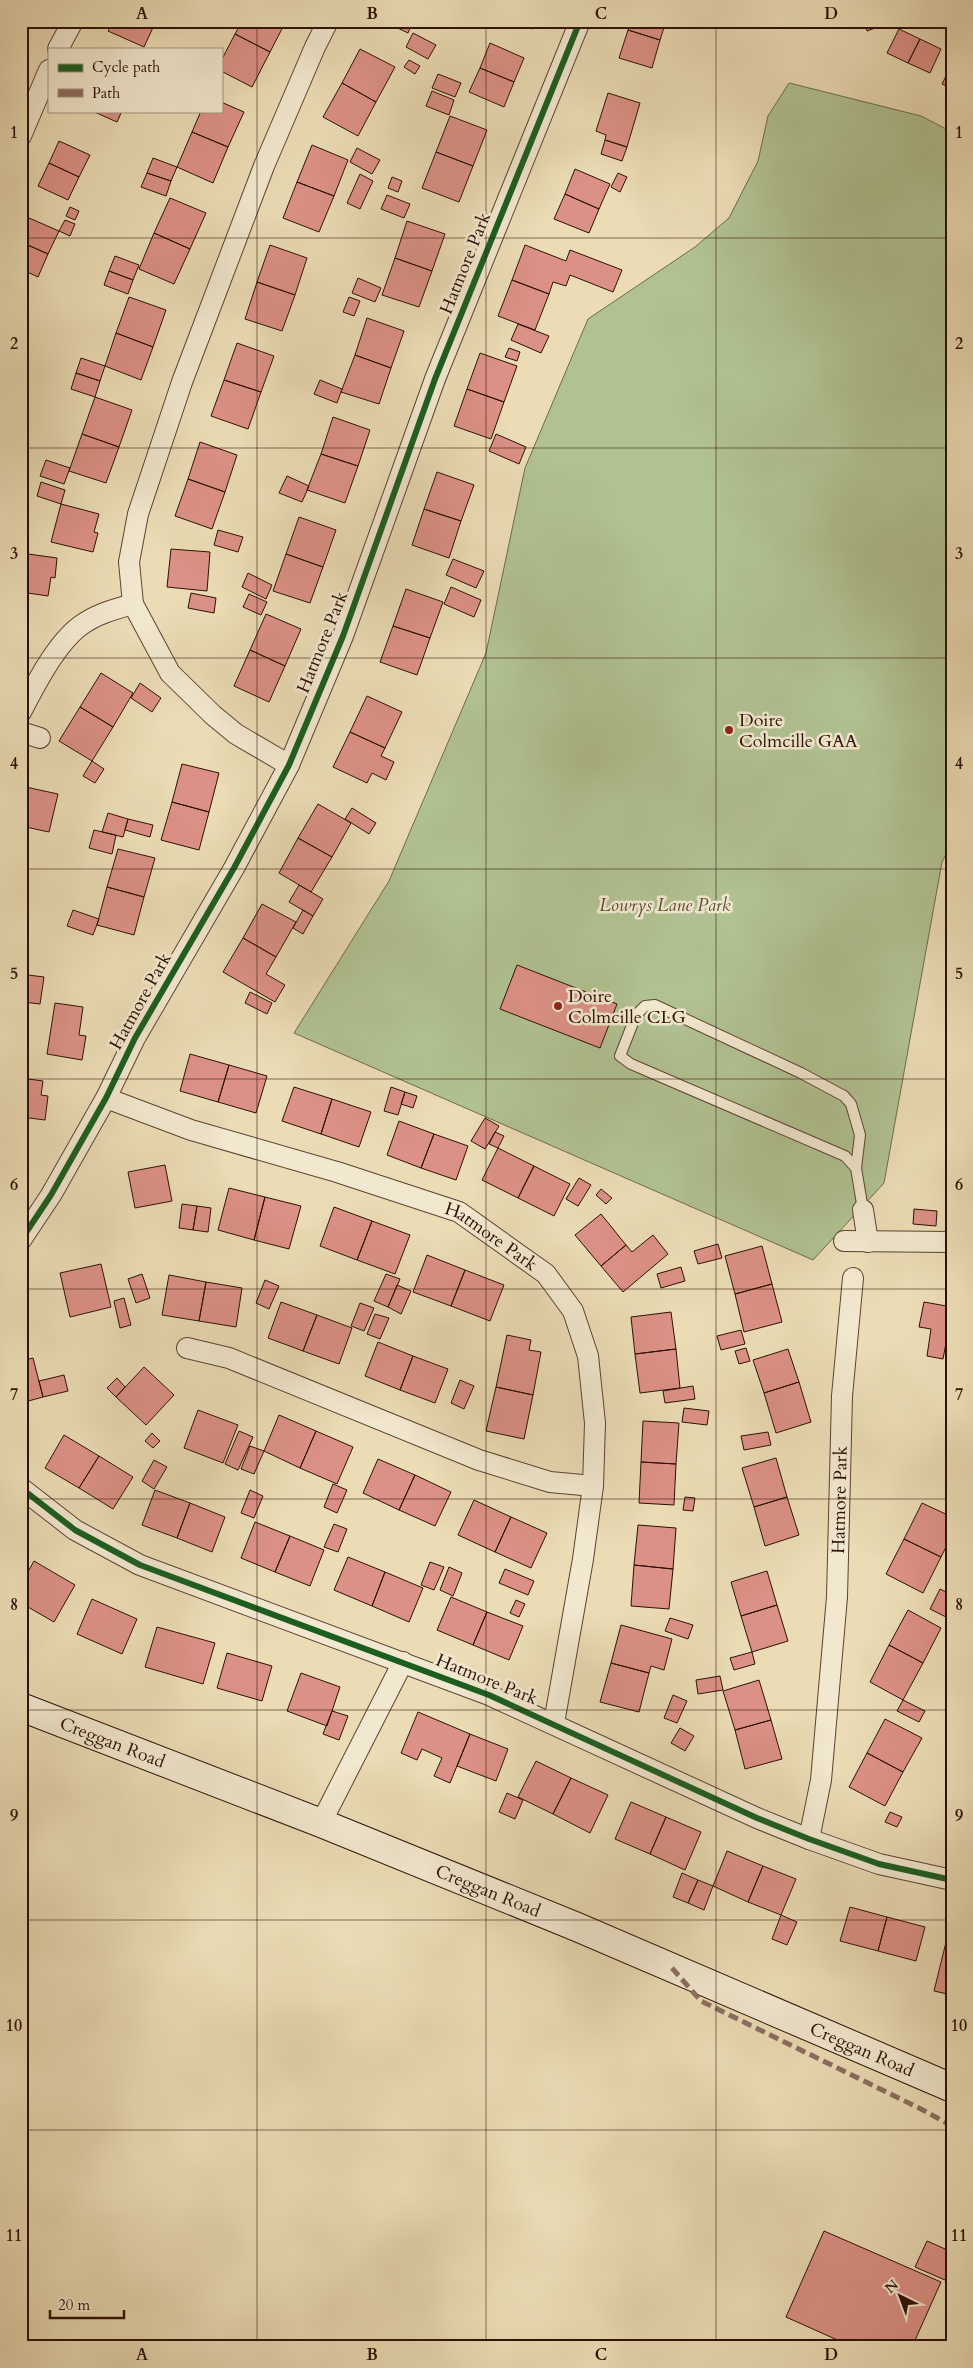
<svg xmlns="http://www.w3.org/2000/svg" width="973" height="2368" font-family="Cardo,serif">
<rect width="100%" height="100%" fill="#ebdcb5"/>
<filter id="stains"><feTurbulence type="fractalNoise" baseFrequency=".004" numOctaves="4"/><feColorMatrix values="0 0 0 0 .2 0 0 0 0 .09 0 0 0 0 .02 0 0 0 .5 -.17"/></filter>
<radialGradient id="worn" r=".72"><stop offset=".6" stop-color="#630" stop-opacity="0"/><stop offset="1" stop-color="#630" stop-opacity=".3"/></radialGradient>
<path fill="#b1c292" stroke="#6f694c" d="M789,83L921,116L952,132V843L942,862L884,1183L813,1260L294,1033L389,881L486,653L525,468L588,319L695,247L729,218L758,161L768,116Z"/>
<path fill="#dc9186" stroke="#2d1005" d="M113,21H156L144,47L108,31Z
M242,21H286L270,52L235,34Z
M383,21H413L408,33Z
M511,21H536L533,29Z
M631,21H666L660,40L628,30Z
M692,21H715L713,28Z
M864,21H892V22L867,31Z
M899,29L920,39L908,63L887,53Z
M628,30L660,40L652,68L619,58Z
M413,33L436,45L428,59L406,47Z
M235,34L270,52L252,87L221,71V61Z
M920,39L941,49L930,73L908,63Z
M490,43L524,58L514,82L480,68Z
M360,49L395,67L376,102L342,83Z
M409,60L420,66L415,74L404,67Z
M952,64V88L942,84Z
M480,68L514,82L504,107L469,92Z
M438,74L461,83L455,97L432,88Z
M342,83L376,102L358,136L323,117Z
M432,91L454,100L449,115L426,106Z
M608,93L640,103L627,147L605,140L606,135L596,131Z
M221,102L244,112L228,147L192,132L201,111H221Z
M92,111H122L117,122Z
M450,116L487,130L473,166L436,152Z
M192,132L228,147L213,183L177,167Z
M605,140L627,147L622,161L601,154Z
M59,141L90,155L79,177L49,163Z
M312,145L348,160L334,196L297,182Z
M357,148L380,160L372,174L350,162Z
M436,152L473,166L459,202L422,188Z
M153,158L177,167L171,181L147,173Z
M49,163L79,177L68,200L38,186Z
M575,169L610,184L599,209L565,194Z
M147,173L171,181L166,196L141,187Z
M618,173L627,177L620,192L611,187Z
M360,174L373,181L360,209L347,203Z
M392,177L402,181L398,192L388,188Z
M297,182L334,196L319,232L283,218Z
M565,194L599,209L589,233L554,219Z
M387,195L410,204L404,218L381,209Z
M170,198L206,213L190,249L154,233Z
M70,207L79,211L75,220L66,216Z
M29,218L59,231L48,254L21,242V234Z
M65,220L75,224L70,236L59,231Z
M407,221L445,234L432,271L395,258Z
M154,233L190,249L174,284L139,269Z
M21,242L48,254L38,277L21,269Z
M270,245L307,258L295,295L257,282Z
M525,245L566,261L570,250L622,270L613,292L570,275L566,286L553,282L549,294L512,280Z
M115,256L139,265L133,280L109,271Z
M395,258L432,271L419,307L382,295Z
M109,271L133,280L128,294L104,285Z
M358,278L381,288L375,302L352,293Z
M512,280L549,294L535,330L498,316Z
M257,282L295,295L282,331L245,319Z
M129,297L166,310L153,347L116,333Z
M349,297L360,301L354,316L343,312Z
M367,318L404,331L391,368L355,355Z
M518,324L549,336L541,353L511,340Z
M116,333L153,347L141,380L105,366Z
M237,343L274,356L261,392L224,380Z
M509,348L520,352L517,361L505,357Z
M480,353L517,366L504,402L467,389Z
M355,355L391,368L379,404L341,392Z
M81,358L105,366L100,381L76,373Z
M76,373L100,381L95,397L71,389Z
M224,380L261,392L248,429L211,416Z
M320,380L342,389L337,403L314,394Z
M467,389L504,402L491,439L454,426Z
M95,397L132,410L119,447L82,434Z
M333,417L370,430L358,466L321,454Z
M82,434L119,447L106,483L69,471Z
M496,434L526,447L519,464L489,451Z
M200,442L237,455L225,492L188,479Z
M321,454L358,466L345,503L307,490Z
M46,460L70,468L64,484L40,476Z
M437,472L474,485L461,521L424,509Z
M287,476L309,486L302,502L279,493Z
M188,479L225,492L212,529L175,516Z
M41,482L65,490L61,504L37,496Z
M61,504L99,514L94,532L98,533L93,552L51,542Z
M424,509L461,521L449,558L412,545Z
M299,517L336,530L323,567L286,554Z
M218,530L243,537L238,552L214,545Z
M171,549L210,552L207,591L167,587Z
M21,553L57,558L55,578L51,577L48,596L21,592Z
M286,554L323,567L310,603L273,591Z
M453,559L484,571L476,588L446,575Z
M248,573L272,585L266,599L242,587Z
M451,587L481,600L474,617L444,604Z
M406,589L443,602L430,638L393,626Z
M191,593L216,598L214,613L188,608Z
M249,594L267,602L261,615L243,607Z
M266,614L301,629L285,666L250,650Z
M393,626L430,638L417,675L380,662Z
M250,650L285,666L269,702L234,686Z
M101,673L133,693L113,727L80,707Z
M140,683L161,698L152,712L131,698Z
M367,696L402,712L385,748L350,732Z
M80,707L113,727L92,761L59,741Z
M350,732L385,748L381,756L394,762L386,780L372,773L367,783L333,767Z
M92,761L104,769L95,783L83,776Z
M182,764L219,773L209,812L172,802Z
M21,786L58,794L49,832L21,826Z
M172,802L209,812L199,850L161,840Z
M318,804L351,823L332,857L298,838Z
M352,808L376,823L369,834L345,819Z
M108,813L128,819L123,837L102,832Z
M128,819L153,825L150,837L125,830Z
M94,830L116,835L112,854L89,848Z
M298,838L332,857L311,892L279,873Z
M118,849L155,858L144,897L107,887Z
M299,885L323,899L313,916L289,902Z
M107,887L144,897L134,935L97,925Z
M262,904L296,922L276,957L243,938Z
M73,910L99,919L93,935L67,926Z
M303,910L313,916L303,934L293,928Z
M243,938L276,957L266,974L285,985L275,1002L223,972Z
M517,965L617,1004L600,1048L500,1009Z
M28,975L44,977L40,1004L23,1002Z
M250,992L272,1003L267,1014L245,1003Z
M55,1003L83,1007L79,1035L86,1036L82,1060L47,1054Z
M190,1054L229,1065L218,1102L180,1091Z
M229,1065L267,1076L256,1113L218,1102Z
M21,1078L43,1081L41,1095L48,1096L45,1120L21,1117Z
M294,1087L332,1099L321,1134L282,1121Z
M391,1087L405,1092L398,1115L384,1111Z
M405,1092L417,1096L413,1108L401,1104Z
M332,1099L371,1112L359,1147L321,1134Z
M485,1118L499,1126L485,1149L471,1141Z
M399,1121L434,1134L421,1168L387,1155Z
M495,1132L504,1136L498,1148L489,1144Z
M434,1134L468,1146L456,1180L421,1168Z
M498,1148L534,1166L518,1198L482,1180Z
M165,1165L172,1201L135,1208L128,1172Z
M534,1166L570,1184L554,1216L518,1198Z
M579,1178L591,1185L578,1206L566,1199Z
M229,1188L265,1197L254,1240L218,1230Z
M601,1189L612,1198L606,1204L596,1195Z
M265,1197L301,1206L289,1249L254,1240Z
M182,1204L197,1206L193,1230L179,1228Z
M197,1206L211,1208L208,1232L193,1230Z
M334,1207L372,1221L357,1260L320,1246Z
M914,1209L937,1211L936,1226L913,1224Z
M601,1214L626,1245L601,1266L575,1235Z
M372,1221L410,1235L395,1274L357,1260Z
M653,1235L668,1254L623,1292L601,1266L626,1245L632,1252Z
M718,1244L722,1258L698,1264L694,1251Z
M762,1246L772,1284L735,1294L725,1256Z
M427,1255L465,1270L451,1306L413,1292Z
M101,1264L111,1307L70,1317L60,1273Z
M681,1267L685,1281L661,1288L657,1274Z
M465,1270L504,1285L490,1321L451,1306Z
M142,1274L150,1298L136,1303L128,1279Z
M386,1274L400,1279L388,1307L374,1301Z
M169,1275L206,1282L199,1321L162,1315Z
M265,1280L279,1286L269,1309L256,1303Z
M206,1282L242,1288L236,1327L199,1321Z
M772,1284L782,1322L744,1332L735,1294Z
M397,1285L411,1291L401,1314L388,1307Z
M124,1298L131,1325L120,1328L114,1301Z
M281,1302L317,1315L303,1351L268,1338Z
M924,1302L952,1307V1333H948L943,1359L927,1356L931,1329L919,1327Z
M360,1303L374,1308L364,1331L351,1326Z
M671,1312L676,1349L635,1354L631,1317Z
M375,1314L389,1318L380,1339L367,1334Z
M317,1315L352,1328L339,1364L303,1351Z
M741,1330L745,1344L721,1350L717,1336Z
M507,1335L531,1340L529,1350L541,1352L533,1395L496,1387Z
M378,1342L413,1356L400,1390L365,1376Z
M746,1348L750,1361L739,1364L735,1351Z
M676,1349L680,1388L640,1393L635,1354Z
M788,1349L799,1382L764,1393L753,1360Z
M413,1356L448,1369L435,1403L400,1390Z
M33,1358L43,1397L21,1403V1361Z
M144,1367L174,1395L146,1425L116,1397Z
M64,1375L68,1391L43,1397L39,1381Z
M117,1378L125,1387L116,1397L107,1388Z
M460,1380L474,1386L464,1409L451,1403Z
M799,1382L811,1422L776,1433L764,1393Z
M693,1386L695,1399L665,1403L663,1391Z
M496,1387L533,1395L524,1439L486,1431Z
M684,1408L709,1411L707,1425L682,1422Z
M198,1410L238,1425L223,1463L184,1448Z
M279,1415L316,1431L300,1468L264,1451Z
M643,1421L679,1423L676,1464L641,1462Z
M239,1431L253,1437L238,1470L225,1464Z
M316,1431L353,1447L337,1484L300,1468Z
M768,1432L771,1445L744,1450L741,1436Z
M152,1433L160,1441L153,1448L145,1441Z
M64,1435L99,1456L79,1488L45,1468Z
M250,1446L264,1451L254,1474L241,1469Z
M99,1456L133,1477L113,1509L79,1488Z
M776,1458L787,1497L754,1507L742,1468Z
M378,1459L415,1475L399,1510L363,1493Z
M154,1460L167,1467L154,1489L142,1481Z
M641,1462L676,1464L674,1505L639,1503Z
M415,1475L451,1492L435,1526L399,1510Z
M333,1484L347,1490L337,1513L324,1507Z
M155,1490L190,1503L177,1538L142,1525Z
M250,1490L263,1496L254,1518L241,1513Z
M685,1497L695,1498L693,1511L683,1510Z
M787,1497L799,1535L765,1546L754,1507Z
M474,1500L511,1517L495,1552L458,1535Z
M190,1503L225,1517L212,1552L177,1538Z
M922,1503L952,1517V1535L941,1557L904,1539Z
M511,1517L547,1533L531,1568L495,1552Z
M255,1522L290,1536L275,1572L241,1558Z
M334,1524L347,1529L338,1552L324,1547Z
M638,1525L676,1528L673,1569L634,1565Z
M290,1536L324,1550L310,1586L275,1572Z
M904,1539L941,1557L923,1593L886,1574Z
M348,1557L385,1572L372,1606L334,1590Z
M34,1561L75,1585L54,1622L21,1603V1584Z
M430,1562L444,1567L434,1590L421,1585Z
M634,1565L673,1569L669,1609L631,1606Z
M449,1567L462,1573L453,1596L440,1590Z
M505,1569L534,1581L528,1595L499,1583Z
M767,1571L777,1605L741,1616L731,1582Z
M385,1572L423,1588L409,1622L372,1606Z
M940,1589L952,1595V1620L930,1609Z
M451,1597L487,1612L473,1645L437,1630Z
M92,1599L137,1619L122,1654L77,1634Z
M516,1600L525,1604L519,1617L510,1613Z
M777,1605L788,1641L752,1652L741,1616Z
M908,1610L941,1628L923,1663L889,1645Z
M487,1612L523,1626L509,1660L473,1645Z
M670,1618L693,1625L688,1639L665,1631Z
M621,1625L672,1639L664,1670L651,1666L649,1673L611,1663Z
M157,1627L215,1643L203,1684L145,1667Z
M889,1645L923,1663L903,1700L870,1682Z
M752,1652L755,1664L734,1670L730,1658Z
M227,1653L272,1666L262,1701L217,1688Z
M611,1663L649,1673L639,1712L600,1702Z
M301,1673L340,1687L327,1726L287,1711Z
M720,1676L723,1690L698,1694L696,1680Z
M759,1680L771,1720L735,1730L723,1691Z
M673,1695L687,1701L677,1723L664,1718Z
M903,1700L925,1711L919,1722L897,1711Z
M332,1711L348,1716L339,1740L323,1734Z
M418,1712L470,1734L450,1783L434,1776L442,1758L422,1749L417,1760L401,1753Z
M885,1719L922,1738L903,1772L867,1753Z
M771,1720L782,1759L745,1769L735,1730Z
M680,1728L694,1736L685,1751L671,1743Z
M470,1734L508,1749L496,1781L457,1766Z
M867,1753L903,1772L885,1806L849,1787Z
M951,1753H952V1780H948Z
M536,1761L571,1778L553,1814L518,1797Z
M571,1778L608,1795L590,1833L553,1814Z
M507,1793L523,1800L515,1819L499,1812Z
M631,1802L666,1817L650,1854L615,1839Z
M890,1812L902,1817L897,1827L885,1822Z
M666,1817L701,1832L685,1870L650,1854Z
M727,1851L763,1866L748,1902L713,1886Z
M763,1866L796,1879L781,1915L748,1902Z
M682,1873L698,1880L688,1903L673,1897Z
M698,1880L713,1886L704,1910L688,1903Z
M850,1907L887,1917L878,1951L840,1941Z
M781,1915L797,1922L787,1945L772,1939Z
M887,1917L925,1927L916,1961L878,1951Z
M948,1934H952V1995L934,1991Z
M824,2231L941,2282L912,2347H853L786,2317Z
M927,2241L952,2252V2283L915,2267Z"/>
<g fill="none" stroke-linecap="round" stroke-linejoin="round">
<defs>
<path id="lane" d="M856,1168L845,1156L631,1064L620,1056L636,1015L645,1006L655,1005L801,1073L844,1096L851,1104L860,1135L856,1168L863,1210"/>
<g id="street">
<path d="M58,49L73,21"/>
<path d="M21,136L49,70"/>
<path d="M21,712C35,685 56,644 80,626C96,614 115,609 133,604"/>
<path d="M21,732L40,738"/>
<path d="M289,765L236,734L213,715L170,673L133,604L129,562L138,514L182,382L264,166L315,47L328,21"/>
<path id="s1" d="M106,1098L191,1130L337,1172L459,1212L546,1274L573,1311L588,1356L595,1423L593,1486L583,1559L554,1723"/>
<path d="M863,1210L868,1242"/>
<path d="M21,1240L51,1195L106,1098L135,1038L234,868L289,765L343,636L435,379L580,21"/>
<path d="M844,1241L952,1242"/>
<path d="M187,1348L229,1358L479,1460L550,1482L593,1486"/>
<path d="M21,1488L75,1530L140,1565L489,1695L757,1818L809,1839L879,1864L952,1880"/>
<path d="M321,1823L403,1662"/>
<path id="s2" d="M809,1839L821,1780L837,1597L842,1396L853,1278"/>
</g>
<g id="secondary">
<path id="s3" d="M21,1707L321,1823L577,1927L952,2088"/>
</g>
</defs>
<use href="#lane" stroke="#5c4331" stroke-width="12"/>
<use href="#street" stroke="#5c4331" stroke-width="22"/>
<use href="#secondary" stroke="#2d1005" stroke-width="30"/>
<use href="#lane" stroke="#f2e8cf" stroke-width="10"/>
<use href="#street" stroke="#f2e8cf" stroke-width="20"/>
<use href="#secondary" stroke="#f2e8cf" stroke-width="28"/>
<path stroke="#8d6e63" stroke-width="5" stroke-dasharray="10 5" stroke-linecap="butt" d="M672,1968L701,2001L921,2109L952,2126"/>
<defs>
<path id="cycleway" d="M21,1240L51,1195L106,1098L135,1038L234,868L289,765L343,636L435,379L580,21
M21,1488L75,1530L140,1565L489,1695L757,1818L809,1839L879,1864L952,1880"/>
</defs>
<use href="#cycleway" stroke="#f2e8cf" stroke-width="9"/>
<use href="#cycleway" stroke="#1b5e20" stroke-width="6"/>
</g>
<path fill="none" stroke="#2d1005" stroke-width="1" stroke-opacity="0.55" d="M257,21V2347M486,21V2347M716,21V2347M21,238H952M21,448H952M21,658H952M21,869H952M21,1079H952M21,1289H952M21,1499H952M21,1710H952M21,1920H952M21,2130H952"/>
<g fill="#8f2418" stroke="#f2e8cf" stroke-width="2">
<circle cx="729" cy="730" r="5"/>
<circle cx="558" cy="1006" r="5"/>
</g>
<g text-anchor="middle" stroke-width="5" stroke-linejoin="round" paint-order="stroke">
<g font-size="18" fill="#2d1005" stroke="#f2e8cf">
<text transform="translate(465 263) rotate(-68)" y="6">Hatmore Park</text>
<text transform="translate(322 642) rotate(-68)" y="6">Hatmore Park</text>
<text transform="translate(140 1001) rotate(-61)" y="6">Hatmore Park</text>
<text dy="6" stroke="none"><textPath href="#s1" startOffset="411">Hatmore Park</textPath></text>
<text dy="6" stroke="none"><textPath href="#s2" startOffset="341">Hatmore Park</textPath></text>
<text transform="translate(487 1679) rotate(22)" y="6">Hatmore Park</text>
<text dy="6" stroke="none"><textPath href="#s3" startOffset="98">Creggan Road</textPath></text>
<text dy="6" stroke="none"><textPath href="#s3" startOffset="502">Creggan Road</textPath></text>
<text dy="6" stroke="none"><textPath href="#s3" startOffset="908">Creggan Road</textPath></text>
</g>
<g font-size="18" fill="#2d1005" stroke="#f2e8cf" text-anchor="start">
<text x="739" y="726">Doire<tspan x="739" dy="21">Colmcille GAA</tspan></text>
<text x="568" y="1002">Doire<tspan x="568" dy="21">Colmcille CLG</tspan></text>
</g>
<g font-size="18" font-style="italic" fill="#5b4e36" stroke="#f2e8cf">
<text x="665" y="911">Lowrys Lane Park</text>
</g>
</g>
<rect width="973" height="2368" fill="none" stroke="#ebdcb5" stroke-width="55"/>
<rect x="48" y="48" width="175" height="65" fill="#f2e8cf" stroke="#a3927e"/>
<rect x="58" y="64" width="25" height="8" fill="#1b5e20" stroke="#a3927e"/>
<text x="92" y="72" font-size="15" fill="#2d1005">Cycle path</text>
<rect x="58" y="89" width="25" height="8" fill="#8d6e63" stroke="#a3927e"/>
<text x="92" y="98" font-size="15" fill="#2d1005">Path</text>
<g transform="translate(900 2296) rotate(318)" stroke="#f2e8cf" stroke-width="4" paint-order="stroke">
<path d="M0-4L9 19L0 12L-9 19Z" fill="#2d1005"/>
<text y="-8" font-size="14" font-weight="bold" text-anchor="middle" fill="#2d1005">N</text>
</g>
<path d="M50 2310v8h74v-8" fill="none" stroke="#2d1005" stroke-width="2.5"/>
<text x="58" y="2310" font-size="15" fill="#2d1005" stroke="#f2e8cf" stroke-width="4" paint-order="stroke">20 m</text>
<rect x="28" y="28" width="918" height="2312" fill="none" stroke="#2d1005" stroke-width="2"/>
<g font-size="16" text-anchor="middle" font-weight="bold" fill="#2d1005">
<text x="142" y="19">A</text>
<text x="372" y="19">B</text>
<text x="601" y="19">C</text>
<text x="831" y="19">D</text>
<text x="14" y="138">1</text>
<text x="959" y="138">1</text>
<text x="14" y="349">2</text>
<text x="959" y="349">2</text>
<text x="14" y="559">3</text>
<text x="959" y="559">3</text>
<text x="14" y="769">4</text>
<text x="959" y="769">4</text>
<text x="14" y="979">5</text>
<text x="959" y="979">5</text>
<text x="14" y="1190">6</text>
<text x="959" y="1190">6</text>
<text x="14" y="1400">7</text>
<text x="959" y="1400">7</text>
<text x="14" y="1610">8</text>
<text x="959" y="1610">8</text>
<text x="14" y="1821">9</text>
<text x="959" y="1821">9</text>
<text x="14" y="2031">10</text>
<text x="959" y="2031">10</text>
<text x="14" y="2241">11</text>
<text x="959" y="2241">11</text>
<text x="142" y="2360">A</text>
<text x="372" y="2360">B</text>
<text x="601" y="2360">C</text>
<text x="831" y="2360">D</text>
</g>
<rect width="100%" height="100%" filter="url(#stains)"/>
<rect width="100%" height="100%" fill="url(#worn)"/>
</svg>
